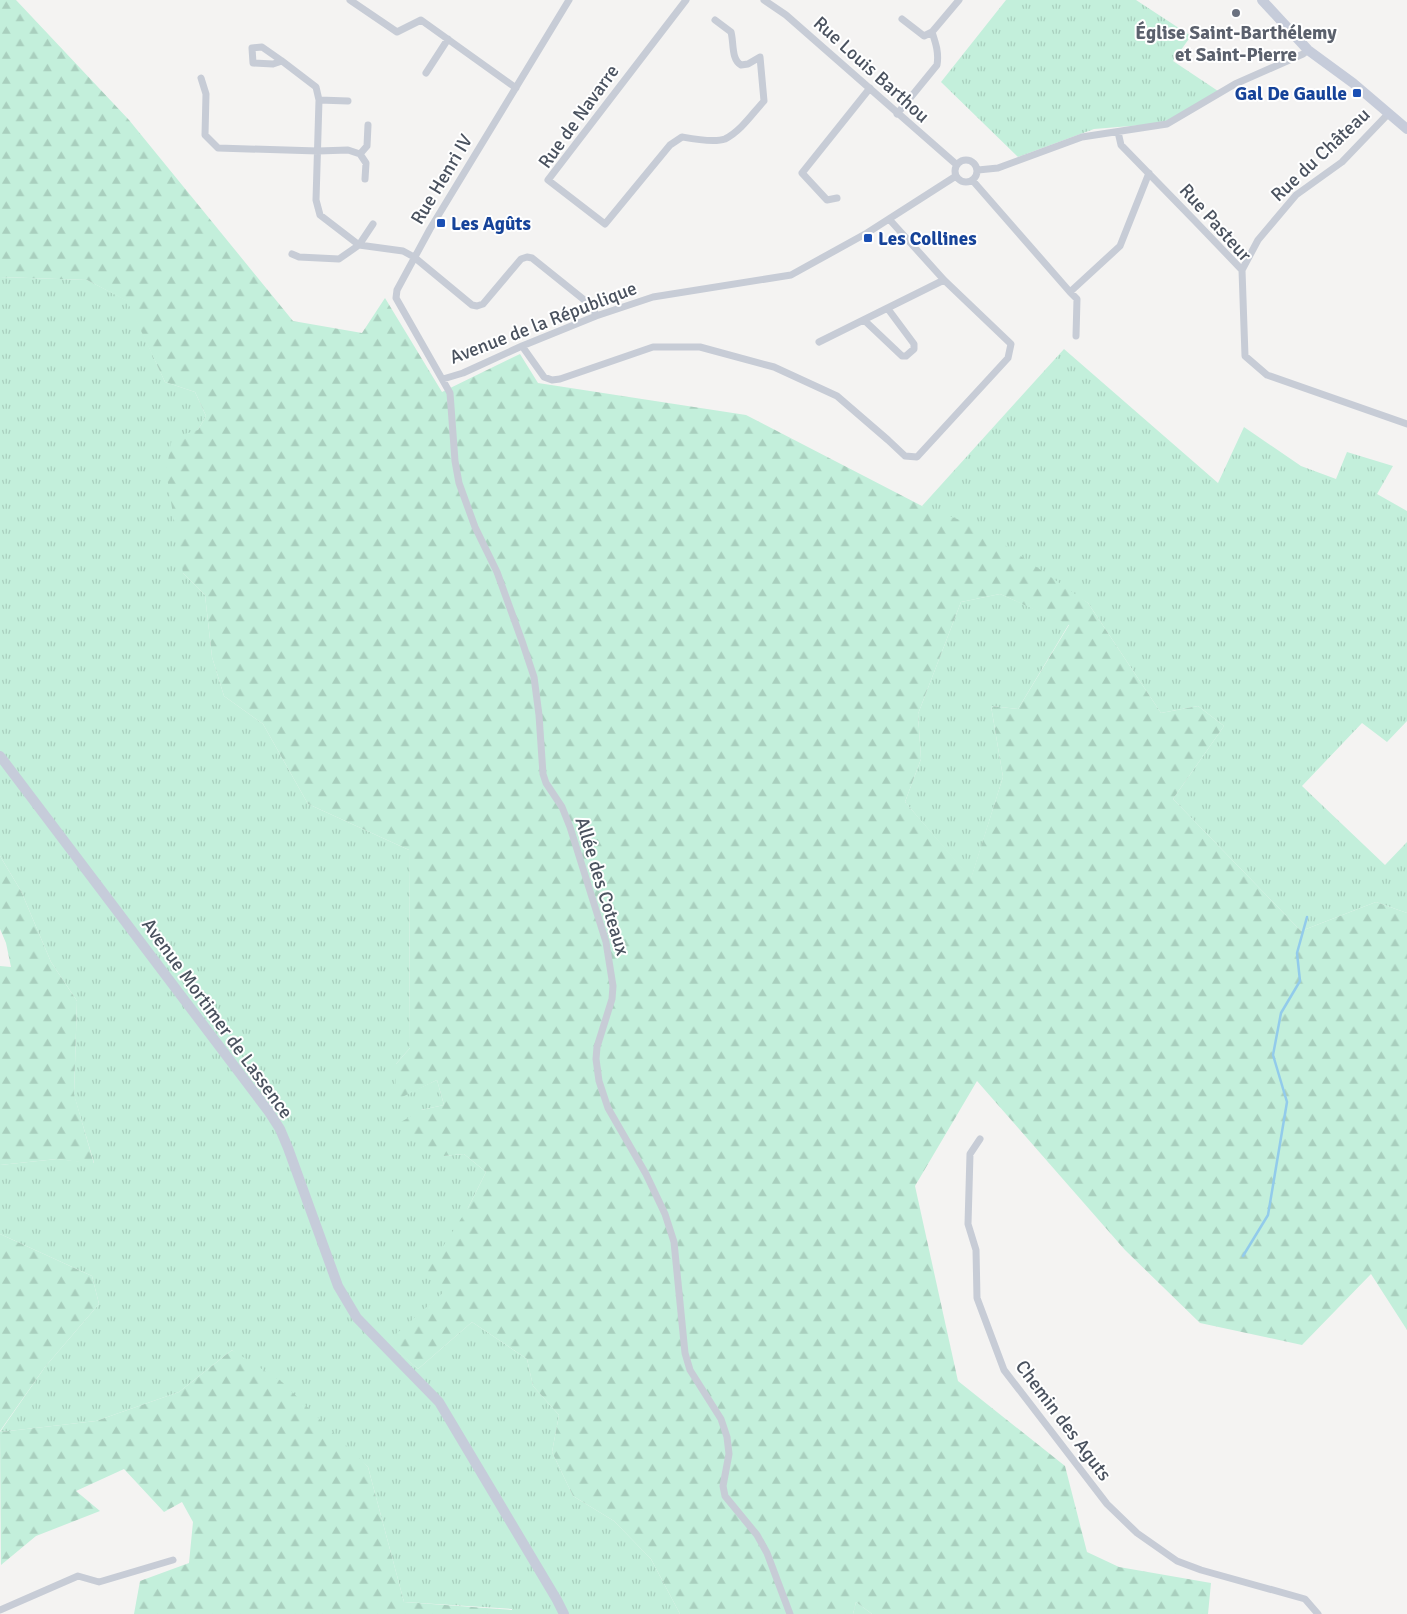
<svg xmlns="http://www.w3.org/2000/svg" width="1407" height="1614" font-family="Signika,sans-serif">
<defs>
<pattern id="grass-tufts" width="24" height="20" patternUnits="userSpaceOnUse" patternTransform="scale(1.25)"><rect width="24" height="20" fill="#c3efdb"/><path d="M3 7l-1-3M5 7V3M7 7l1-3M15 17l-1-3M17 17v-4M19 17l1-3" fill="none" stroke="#a9cfbe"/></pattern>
<pattern id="forest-firs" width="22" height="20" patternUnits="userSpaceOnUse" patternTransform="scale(1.25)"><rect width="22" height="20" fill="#c3efdb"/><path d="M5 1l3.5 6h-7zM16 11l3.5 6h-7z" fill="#a9cfbe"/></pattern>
</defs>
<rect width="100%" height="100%" fill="#f4f3f2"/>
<path fill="url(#grass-tufts)" d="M1006,0H1136L1191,36L1173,61L1218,91L1167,123L1094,129L1018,157L941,82Z
M0,277L87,280L128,301L165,382L195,392L206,416L198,430L183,573L205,595L212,657L224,696L263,724L308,804L409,850L410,1048L396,1064V1099L437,1080L444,1105L421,1110L444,1156L464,1154L486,1172L468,1208L446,1291L388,1342L418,1369L472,1322L527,1359L533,1386L559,1415L552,1452L573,1496L614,1521L651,1559L680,1614H512V1609L404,1602L368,1467L232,1350L179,1392L96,1421L0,1432L45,1367L99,1304L92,1276L0,1234V1165L57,1159L94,1163L74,1095L77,1001L51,962L21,891L0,856Z
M1064,349L1218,483L1244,427L1301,466L1336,479L1347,452L1393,466L1377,494L1407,511V721L1387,742L1362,723L1302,786L1385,865L1407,842V913L1376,902L1301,931L1173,799L1224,726L1198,706L1161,713L1088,603L922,506Z
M1000,594L1069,624L1018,709L991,706L1003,777L971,879L905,802L921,759L918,714L961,602Z
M856,1602L872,1614H853Z"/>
<path fill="url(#forest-firs)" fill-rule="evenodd" d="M0,0H16L129,120L293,321L362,333L385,298L442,392L520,354L538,383L746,415L922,506L979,527L1088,603L1161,713L1198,706L1224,726L1173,799L1301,931L1376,902L1407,913V1330L1371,1274L1302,1345L1200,1323L1125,1250L977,1081L915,1186L958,1381L1065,1466L1087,1552L1119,1567L1211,1583L1208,1614H872L856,1602L853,1614H680L651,1559L614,1521L573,1496L552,1452L559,1415L533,1386L527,1359L472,1322L418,1369L387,1342L445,1291L427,1271L468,1208L486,1172L464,1154L444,1156L403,1135L401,1122L421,1110L444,1105L437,1080L396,1100V1064L410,1048L409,850L308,804L263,724L224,696L212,657L205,595L183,573L166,472L172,438L198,430L206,416L195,392L165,382L127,301L87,280L0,277ZM1000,594L1069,625L1018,709L991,706L1003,777L971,878L905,802L921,759L918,714L961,602Z
M0,856L21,891L51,962L77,1001L74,1094L94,1164L57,1159L0,1165V966L11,967L6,943L0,929Z
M0,1234L92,1276L99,1304L45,1367L0,1431Z
M232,1350L282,1382L368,1467L404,1602L512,1610V1614H134L140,1581L189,1563L193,1522L182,1502L164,1512L124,1469L76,1491L100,1511L36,1536L1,1565L0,1432L96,1421L179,1392Z"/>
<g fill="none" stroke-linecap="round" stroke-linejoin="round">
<path stroke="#92cbeb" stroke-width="2.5" d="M1243,1256L1268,1215L1287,1102L1273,1055L1281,1013L1300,981L1297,953L1307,917"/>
<path stroke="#c7ccd6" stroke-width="7" d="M350,0L397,32L421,20L516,88
M569,0L430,229L397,290L396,298L450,393L455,461L459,483L475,527L497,572L523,644L534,677L539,715L543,774L546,783L562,807L570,827L606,942L613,986L612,999L597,1047L596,1059L599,1081L608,1108L646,1174L665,1214L674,1242L685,1353L690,1370L721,1419L727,1437L729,1454L723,1486L725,1496L757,1535L767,1553L790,1614
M686,0L548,180L605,224L670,145L682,137C693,139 714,143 725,139C741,131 752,114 764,101L760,57L748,64L741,65C731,59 734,43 731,32L715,20
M764,0L786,15L957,165
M902,19L924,36L932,32
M282,61L273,64L253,63L252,48L262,47L282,61L316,87L319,100L316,200L320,215L359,245L403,251L414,257L472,305L477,306L483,304L521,259L527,257L532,258L593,307L596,316
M426,73L448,39
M201,78L206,94L205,135L218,148L318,151L348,150L360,154L366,163L365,179
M319,100L348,101
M897,114L937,65C939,53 936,44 932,32L959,0
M1118,132L1121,145L1196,222L1242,270L1245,356L1267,375L1407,424
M360,154L367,146L368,125
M955 171a11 11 0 1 1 22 0a11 11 0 1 1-22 0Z
M978,170L998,168L1082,137L1167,124L1235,84L1303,54L1308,50
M973,181L1070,292L1120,246L1149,173
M837,198L827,200L802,173L870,88
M292,254L299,257L339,259L359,245L373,224
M1242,270L1258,240L1296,195L1342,162L1389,113
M1070,292L1077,299L1076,336
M864,320L902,356H906L914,349V344L888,309
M819,342L944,280
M522,346L544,377L552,380L560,379L653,347H700L774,367L837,396L888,440L905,456L917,457L1008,358L1011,344L944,280L889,219
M443,379L463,373L522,346L596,316L653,297L791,275L867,233L956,176
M980,1139L970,1154L968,1224L976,1250L977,1298L1004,1370L1107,1504L1137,1533L1177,1561L1201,1570L1305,1599L1318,1614
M0,1610L78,1576L99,1582L173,1560"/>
<path stroke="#c6ccda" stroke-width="10" d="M1262,0L1308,50L1353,83L1407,129
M0,756L269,1112L280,1129L288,1148L338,1286L357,1318L439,1402L557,1600L564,1614"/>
</g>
<circle fill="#6b7280" stroke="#fff" stroke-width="2" cx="1236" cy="13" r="5"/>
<g fill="#1a4fb4" stroke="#fff" stroke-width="2">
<rect x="1352" y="88" width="10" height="10" rx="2.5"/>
<rect x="436" y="218" width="10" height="10" rx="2.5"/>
<rect x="863" y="233" width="10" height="10" rx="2.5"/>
</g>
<g text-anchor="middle" stroke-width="4" stroke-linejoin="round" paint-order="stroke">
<g font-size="19" font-weight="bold" fill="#5b616d" stroke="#fff">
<text x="1236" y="39">Église Saint-Barthélemy<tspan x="1236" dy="22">et Saint-Pierre</tspan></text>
</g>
<g font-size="19" fill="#4a525f" stroke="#fff">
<text transform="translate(872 69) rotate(42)" y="7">Rue Louis Barthou</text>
<text transform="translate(578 116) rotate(-54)" y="7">Rue de Navarre</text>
<text transform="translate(1320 154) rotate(-43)" y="7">Rue du Château</text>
<text transform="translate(441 179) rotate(-59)" y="7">Rue Henri IV</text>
<text transform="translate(1216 222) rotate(48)" y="7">Rue Pasteur</text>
<text transform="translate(543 322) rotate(-21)" y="7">Avenue de la République</text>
<text transform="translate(603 886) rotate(73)" y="7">Allée des Coteaux</text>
<text transform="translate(218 1018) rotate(54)" y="7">Avenue Mortimer de Lassence</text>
<text transform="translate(1064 1420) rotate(53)" y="7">Chemin des Aguts</text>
</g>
<g font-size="19" font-weight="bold" fill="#164399" stroke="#fff" text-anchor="start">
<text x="1347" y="100" text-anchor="end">Gal De Gaulle</text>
<text x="451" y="230">Les Agûts</text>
<text x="878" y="245">Les Collines</text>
</g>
</g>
</svg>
